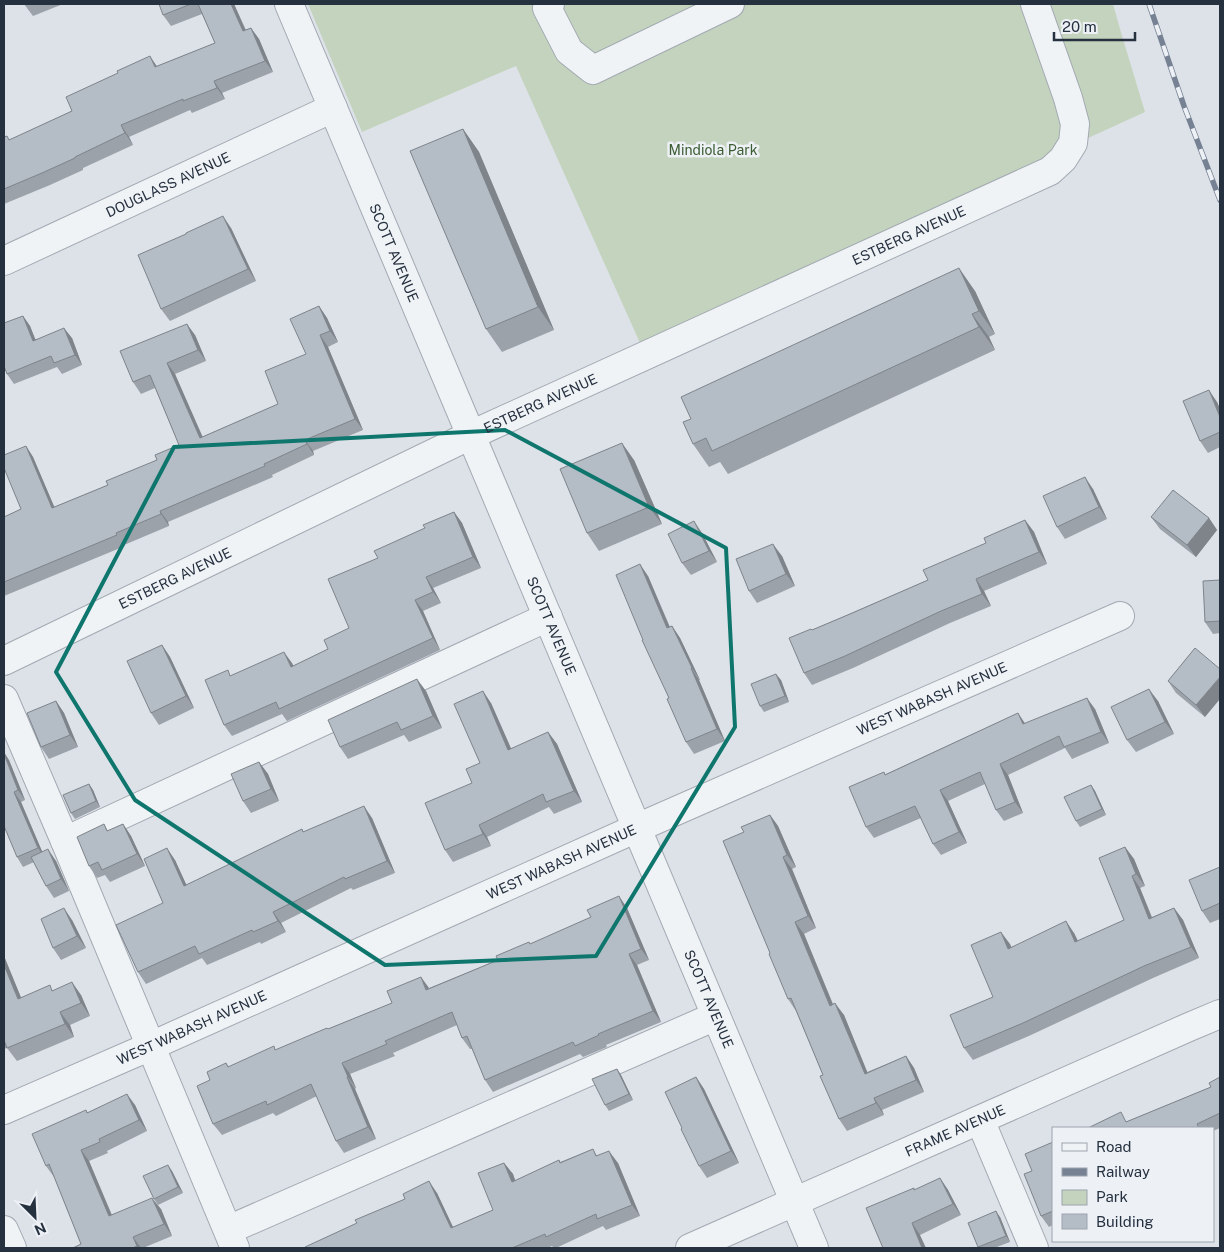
<svg xmlns="http://www.w3.org/2000/svg" width="1224" height="1252" font-family="'Public Sans',sans-serif">
<rect width="100%" height="100%" fill="#dde2e8"/>
<path fill="#c4d3be" d="M308,4H1113L1120,29L1145,112L640,343L516,66L362,132Z"/>
<g fill="none" stroke-linecap="round" stroke-linejoin="round">
<defs>
<g id="minor">
<path id="s1" d="M289,4L814,1248"/>
<path d="M550,4L547,8L569,51L593,70L730,4"/>
<path id="s2" d="M4,261L333,108"/>
<path id="s3" d="M4,661L471,435L1050,171L1063,159L1073,143L1075,124L1068,98L1035,4"/>
<path d="M4,699L65,841L235,1248"/>
<path d="M65,841L548,617"/>
<path id="s4" d="M4,1110L151,1046L637,828L1120,616"/>
<path d="M980,1120L1034,1248"/>
<path d="M4,1230L12,1248"/>
<path d="M228,1230L716,1016"/>
<path id="s5" d="M690,1248L1189,1027L1220,1014"/>
</g>
</defs>
<use href="#minor" stroke="#a2a9b2" stroke-width="30"/>
<use href="#minor" stroke="#f0f3f6" stroke-width="28"/>
<defs>
<path id="rail" d="M1149,4L1184,106L1220,200"/>
</defs>
<use href="#rail" stroke="#768293" stroke-width="5.5"/>
<use href="#rail" stroke="#edf1f6" stroke-width="4" stroke-dasharray="11" stroke-linecap="butt"/>
</g>
<path fill="#9ba2a9" d="M24,4H63L33,16Z
M159,4H234L246,30L251,28L259,39L273,72L222,93L225,99L192,113L190,110L129,137L133,145L83,168V170L50,185L4,204V137L10,140L72,111L157,66L215,43L202,14L171,26L163,15Z
M463,129L479,152L554,330L502,352L486,329Z
M231,228L256,281L170,321L161,309L186,234Z
M975,291L995,334L989,337L995,350L728,474L720,462L709,467L693,444Z
M319,306L327,318L338,342L328,347L363,430L313,451L314,455L272,475L273,477L168,522L169,526L124,545L125,546L4,596V517L21,509L26,446L33,457L54,507L108,485L157,460L179,445L155,388L141,394L133,382L195,335L206,361L175,374L202,437L278,404L306,354Z
M23,316L30,326L35,339L72,338L82,365L62,374L57,367L14,384L7,374Z
M1217,402L1220,409V447L1208,453L1200,441Z
M634,460L662,524L599,551L587,533Z
M1093,489L1107,519L1065,539L1057,527Z
M454,512L462,523L481,568L433,588L441,603L423,611L440,650L287,721L282,714L232,736L224,725L292,663L293,666L328,649L349,628L378,558L425,528Z
M1151,517L1209,518L1217,530L1196,557L1160,529Z
M1025,520L1034,532L1047,564L984,591L991,606L950,623L853,668L812,685L804,673L812,630L928,580L986,543Z
M702,533L717,562L691,575L682,563Z
M782,556L795,586L757,603L749,591Z
M648,576L670,627L672,626L680,638L700,680H699L725,741L694,754L686,742L669,698L643,640Z
M1220,580V633L1213,634L1205,622Z
M162,645L170,657L194,708L159,725L151,713Z
M1195,648L1205,717L1176,693L1168,681Z
M781,680L789,702L764,712L760,706Z
M426,691L442,728L409,742L404,735L348,759L340,747Z
M56,701L64,713L78,747L49,759L41,747Z
M1158,701L1174,734L1136,752L1127,740Z
M491,703L511,749L548,732L557,744L582,802L554,814L549,807L487,837L491,846L453,862L445,850L480,763Z
M1095,709L1109,743L1072,759L1065,748L1008,775L1023,813L1004,821L996,810L985,784L948,801L967,843L941,855L933,844L921,818L874,838L866,827L886,774L1018,713L1025,724Z
M9,760L25,800L21,802L42,852L56,861L69,891L54,898L46,886L34,862L23,867L17,857Z
M259,762L268,774L279,801L251,813L243,801Z
M89,784L93,790L100,807L75,819L71,813Z
M1091,785L1095,791L1106,815L1080,827L1076,821Z
M770,815L778,826L796,867L792,869L816,928L804,934L833,1004L844,1015L867,1072L906,1056L914,1068L924,1092L882,1110L884,1115L847,1131L839,1119L823,1075L796,1011L788,999L770,953L744,832Z
M372,818L395,873L353,890L351,888L281,923L286,932L261,944L260,942L207,965L202,958L146,984L138,972L163,903L175,860L186,885L302,829L304,832Z
M104,824L108,831L123,824L131,836L145,866L110,882L105,875L97,878L89,866Z
M1125,847L1134,859L1145,886L1140,888L1152,917L1174,908L1183,920L1199,958L1153,978L1031,1035L973,1060L964,1048L993,997L1010,944L1011,947L1074,933L1078,941L1124,920Z
M1220,867V919L1210,923L1202,911Z
M627,908L649,960L637,965L661,1022L606,1045L607,1047L583,1057L580,1054L493,1092L485,1080L472,1049H470L462,1038L457,1025L393,1053L395,1056L350,1074L356,1088L355,1089L376,1139L344,1153L336,1141L317,1096L276,1116L273,1113L222,1135L213,1124L210,1080L226,1063L229,1067L276,1050L429,988L498,960L530,944Z
M72,920L86,948L61,960L53,948Z
M4,956L21,998L53,990L81,995L90,1016L70,1025L74,1037L17,1061L7,1048L4,1049Z
M617,1069L621,1075L633,1100L609,1111L605,1105Z
M696,1077L704,1089L739,1163L707,1178L699,1166Z
M1220,1077V1128L1213,1131V1128H1088L1128,1121L1211,1087Z
M135,1105L147,1131L107,1151L108,1153L89,1161L112,1215L161,1209L172,1236L143,1248H73L81,1244L54,1177L46,1166L86,1110L88,1113Z
M1053,1142V1225L1049,1227L1041,1216L1032,1171Z
M593,1149L597,1156L618,1163L640,1216L606,1230L603,1226L556,1248H554L552,1246L547,1248H306L437,1193L453,1227L493,1210L504,1163L513,1174L515,1181L559,1160L560,1162Z
M172,1171L183,1193L158,1205L154,1199Z
M940,1178L948,1190L961,1215L920,1235L883,1248L915,1190Z
M1000,1217L1010,1242L994,1248H979L978,1247Z"/>
<path fill="#7e848a" d="M231,4H234L251,43L243,31Z
M251,28L259,39L273,72L265,61Z
M150,56L158,68L155,67Z
M214,81L222,93L225,99L217,88Z
M121,125L129,137L133,145L125,133Z
M463,129L479,152L554,330L538,307Z
M223,216L231,228L256,281L248,269Z
M959,268L975,291L995,334L979,311Z
M319,306L327,318L338,342L330,331Z
M972,314L989,337L995,350L979,327Z
M23,316L30,326L40,351L33,341Z
M187,324L195,335L206,361L198,350Z
M64,328L72,338L82,365L75,355Z
M320,335L328,347L363,430L355,419Z
M167,363L175,374L208,449L200,438Z
M1209,390L1217,402L1220,409V417Z
M305,440L313,451L314,455L307,444Z
M622,443L634,460L662,524L649,507Z
M26,446L33,457L60,520L52,508Z
M1085,477L1093,489L1107,519L1099,507Z
M160,511L168,522L169,526L161,514Z
M454,512L462,523L481,568L473,557Z
M1209,518L1217,530L1196,557L1187,545Z
M1025,520L1034,532L1047,564L1039,552Z
M694,521L702,533L717,562L709,551Z
M773,544L782,556L795,586L786,574Z
M640,564L648,576L675,640L667,628Z
M426,577L433,588L441,603L433,592Z
M976,579L984,591L991,606L982,594Z
M415,600L423,611L440,650L433,638Z
M672,626L680,638L700,680L692,668Z
M162,645L170,657L194,708L186,696Z
M284,652L292,663L299,678L291,667Z
M691,668L699,680L725,741L717,729Z
M776,674L781,680L789,702L785,696Z
M1220,677V699L1205,717L1196,705Z
M417,679L426,691L442,728L433,716Z
M1149,689L1158,701L1174,734L1165,722Z
M483,691L491,703L517,762L508,750Z
M1087,698L1095,709L1109,743L1101,732Z
M56,701L64,713L78,747L70,735Z
M1018,713L1026,725L1023,724Z
M548,732L557,744L582,802L574,791Z
M4,752L9,760L25,800L18,790L4,754Z
M259,762L268,774L279,801L271,789Z
M1000,764L1008,775L1023,813L1015,802Z
M89,784L93,790L100,807L96,801Z
M1091,785L1095,791L1106,815L1102,809Z
M940,790L948,801L967,843L959,832Z
M14,792L21,802L45,858L38,848Z
M364,806L372,818L395,873L387,861Z
M770,815L778,826L796,867L787,855Z
M123,824L131,836L145,866L137,854Z
M479,825L487,837L491,846L483,834Z
M1125,847L1134,859L1145,886L1136,874Z
M167,848L175,860L192,897L184,886Z
M48,849L56,861L69,891L61,879Z
M783,857L792,869L816,928L808,916Z
M1132,876L1140,888L1157,931L1149,919Z
M619,896L627,908L649,960L641,949Z
M64,908L72,920L86,948L77,936Z
M1174,908L1183,920L1199,958L1191,947Z
M273,912L281,923L286,932L278,921Z
M1066,921L1074,933L1084,954L1075,942Z
M795,922L804,934L838,1017L830,1006Z
M1001,932L1010,944L1016,960L1008,949Z
M629,954L637,965L661,1022L653,1011Z
M4,956L27,1012L18,999L4,965Z
M421,977L429,988L426,990Z
M72,982L81,995L90,1016L81,1003Z
M835,1003L844,1015L873,1086L865,1074Z
M60,1012L70,1025L74,1037L65,1024Z
M906,1056L914,1068L924,1092L916,1080Z
M342,1063L350,1074L356,1088L348,1077Z
M617,1069L621,1075L633,1100L629,1094Z
M347,1077L355,1089L376,1139L368,1127Z
M696,1077L704,1089L739,1163L731,1151Z
M127,1094L135,1105L147,1131L139,1120Z
M874,1098L882,1110L884,1115L876,1103Z
M81,1150L89,1161L117,1228L109,1216Z
M609,1151L618,1163L640,1216L632,1205Z
M504,1163L513,1174L520,1194L512,1182Z
M168,1165L172,1171L183,1193L178,1187Z
M940,1178L948,1190L961,1215L953,1204Z
M429,1181L437,1193L459,1240L451,1228Z
M152,1198L161,1209L172,1236L164,1224Z
M996,1211L1000,1217L1010,1242L1006,1236Z
M912,1223L920,1235L926,1248H922Z
M133,1237L141,1248H138L137,1246Z"/>
<path fill="#b4bcc5" stroke="#7e848a" d="M159,4H191L163,15Z
M198,4H231L243,31L251,28L265,61L214,81L217,88L183,101V99L121,125L125,133L75,157V158L42,173L4,189V137L7,136L9,140L72,111L66,97L118,73L117,71L150,56L155,67L215,43Z
M463,129L538,307L486,329L410,151Z
M223,216L248,269L161,309L138,255L186,234V233Z
M959,268L979,311L972,314L979,327L712,451L706,438L693,444L683,422L691,419L681,397Z
M319,306L330,331L320,335L355,419L305,440L307,444L264,464L265,466L160,511L161,514L116,533L117,535L4,582V517L21,509L4,468V455L26,446L52,508L108,485L106,481L157,460L155,455L179,445L150,375L133,382L120,351L187,324L198,350L167,363L200,438L278,404L265,371L306,354L290,319Z
M23,316L33,341L64,328L75,355L54,363L51,356L7,374L4,366V323Z
M1209,390L1220,417V432L1200,441L1183,401Z
M622,443L649,507L587,533L560,469Z
M1085,477L1099,507L1057,527L1043,496Z
M1173,490L1209,518L1187,545L1151,517Z
M454,512L473,557L426,577L433,592L415,600L433,638L279,709L276,702L224,725L205,680L228,670L230,676L284,652L291,667L328,649L324,640L349,628L328,579L378,558L374,551L425,528L423,525Z
M1025,520L1039,552L976,579L982,594L941,611L845,656L804,673L789,638L811,629L812,630L850,614L928,580L923,570L986,543L984,538Z
M694,521L709,551L682,563L668,534Z
M773,544L786,574L749,591L736,559Z
M640,564L667,628L672,626L692,668H691L717,729L686,742L667,699L669,698L642,640H643L616,575Z
M1220,580V621L1205,622L1203,581Z
M162,645L186,696L151,713L127,661Z
M1195,648L1220,669V677L1196,705L1168,681Z
M776,674L785,696L760,706L751,684Z
M417,679L433,716L401,730L397,722L340,747L328,720Z
M1149,689L1165,722L1127,740L1111,707Z
M483,691L508,750L548,732L574,791L546,802L543,794L479,825L483,834L445,850L425,803L472,783L466,769L480,763L454,704Z
M1087,698L1101,732L1064,747L1059,736L1000,764L1015,802L996,810L980,772L940,790L959,832L933,844L915,806L866,827L849,787L884,772L885,775L1018,713L1023,724Z
M56,701L70,735L41,747L27,713Z
M4,754L18,790L14,792L38,848L17,857L4,826Z
M259,762L271,789L243,801L231,774Z
M89,784L96,801L71,813L63,795Z
M1091,785L1102,809L1076,821L1064,797Z
M364,806L387,861L345,879L344,877L273,912L278,921L253,932L252,930L199,954L195,946L138,972L116,925L163,903L144,859L167,848L184,886L302,829L303,832Z
M770,815L787,855L783,857L808,916L795,922L830,1006L835,1003L865,1074L906,1056L916,1080L874,1098L876,1103L839,1119L820,1076L823,1075L791,998L788,999L769,954L770,953L723,841L744,832L741,827Z
M104,824L107,831L123,824L137,854L102,870L98,862L89,866L77,837Z
M1125,847L1136,874L1132,876L1149,919L1174,908L1191,947L1144,966L1023,1023L964,1048L950,1015L993,997L971,945L1001,932L1008,949L1066,921L1075,942L1124,920L1099,858Z
M48,849L61,879L46,886L31,857Z
M1220,867V903L1202,911L1189,880Z
M619,896L641,949L629,954L653,1011L598,1034L599,1035L575,1046L573,1042L485,1080L467,1036L462,1038L452,1012L385,1041L387,1044L342,1063L348,1077H347L368,1127L336,1141L311,1084L267,1105L266,1101L213,1124L197,1086L210,1080L207,1072L226,1063L228,1067L274,1046L275,1050L327,1028L328,1029L392,1003L387,991L421,977L426,990L498,960L496,956L529,942L530,944L591,917L587,910Z
M64,908L77,936L53,948L41,919Z
M4,965L18,999L50,985L52,991L72,982L81,1003L60,1012L65,1024L7,1048L4,1040Z
M617,1069L629,1094L605,1105L592,1079Z
M696,1077L731,1151L699,1166L681,1129L682,1128L665,1092Z
M1220,1077V1113L1197,1124L1199,1128H1088L1121,1112L1126,1122L1211,1087L1209,1083Z
M127,1094L139,1120L99,1139L100,1142L81,1150L109,1216L152,1198L164,1224L133,1237L137,1246L133,1248H134H73L81,1244L49,1164L46,1166L32,1134L86,1110L87,1113Z
M1053,1142V1211L1041,1216L1024,1174L1032,1171L1025,1154Z
M593,1149L596,1156L609,1151L632,1205L597,1219L596,1214L546,1237L545,1234L512,1248H306L305,1247L357,1223L355,1220L405,1199L403,1194L429,1181L451,1228L493,1210L478,1173L504,1163L512,1182L559,1160L560,1163Z
M168,1165L178,1187L154,1199L143,1176Z
M940,1178L953,1204L912,1223L922,1248H883L866,1208L914,1188V1190Z
M996,1211L1006,1236L978,1247L968,1223Z"/>
<path fill="none" stroke="#0f766e" stroke-width="4" stroke-linejoin="round" d="M505,430L726,548L735,727L596,956L385,965L135,800L56,672L174,447Z"/>
<g text-anchor="middle" stroke-width="5" stroke-linejoin="round" paint-order="stroke">
<g font-size="14" fill="#3c5d32" stroke="#edf1f6">
<text x="713" y="155">Mindiola Park</text>
</g>
<g font-size="14" fill="#263140" stroke="#edf1f6">
<text dy="5" stroke="none"><textPath href="#s2" startOffset="181">DOUGLASS AVENUE</textPath></text>
<text dy="5" stroke="none"><textPath href="#s3" startOffset="1000">ESTBERG AVENUE</textPath></text>
<text dy="5" stroke="none"><textPath href="#s1" startOffset="270">SCOTT AVENUE</textPath></text>
<text dy="5" stroke="none"><textPath href="#s3" startOffset="595">ESTBERG AVENUE</textPath></text>
<text dy="5" stroke="none"><textPath href="#s3" startOffset="190">ESTBERG AVENUE</textPath></text>
<text dy="5" stroke="none"><textPath href="#s1" startOffset="675">SCOTT AVENUE</textPath></text>
<text dy="5" stroke="none"><textPath href="#s4" startOffset="1015">WEST WABASH AVENUE</textPath></text>
<text dy="5" stroke="none"><textPath href="#s4" startOffset="610">WEST WABASH AVENUE</textPath></text>
<text dy="5" stroke="none"><textPath href="#s1" startOffset="1080">SCOTT AVENUE</textPath></text>
<text dy="5" stroke="none"><textPath href="#s4" startOffset="205">WEST WABASH AVENUE</textPath></text>
<text dy="5" stroke="none"><textPath href="#s5" startOffset="290">FRAME AVENUE</textPath></text>
</g>
</g>
<rect width="1224" height="1252" fill="none" stroke="#263140" stroke-width="10"/>
<rect x="1052" y="1127" width="162" height="115" fill="#edf1f6" stroke="#9da4ad"/>
<rect x="1062" y="1143" width="25" height="8" fill="#f0f3f6" stroke="#9da4ad"/>
<text x="1096" y="1152" font-size="15" fill="#263140">Road</text>
<rect x="1062" y="1168" width="25" height="8" fill="#768293" stroke="#9da4ad"/>
<text x="1096" y="1177" font-size="15" fill="#263140">Railway</text>
<rect x="1062" y="1190" width="25" height="15" fill="#c4d3be" stroke="#9da4ad"/>
<text x="1096" y="1202" font-size="15" fill="#263140">Park</text>
<rect x="1062" y="1214" width="25" height="15" fill="#b4bcc5" stroke="#9da4ad"/>
<text x="1096" y="1227" font-size="15" fill="#263140">Building</text>
<g transform="translate(35 1217) rotate(156)" stroke="#edf1f6" stroke-width="4" paint-order="stroke">
<path d="M0-4L9 19L0 12L-9 19Z" fill="#263140"/>
<text y="-8" font-size="14" font-weight="bold" text-anchor="middle" fill="#263140">N</text>
</g>
<path d="M1054 32v8h81v-8" fill="none" stroke="#263140" stroke-width="2.5"/>
<text x="1062" y="32" font-size="15" fill="#263140" stroke="#edf1f6" stroke-width="4" paint-order="stroke">20 m</text>
</svg>
